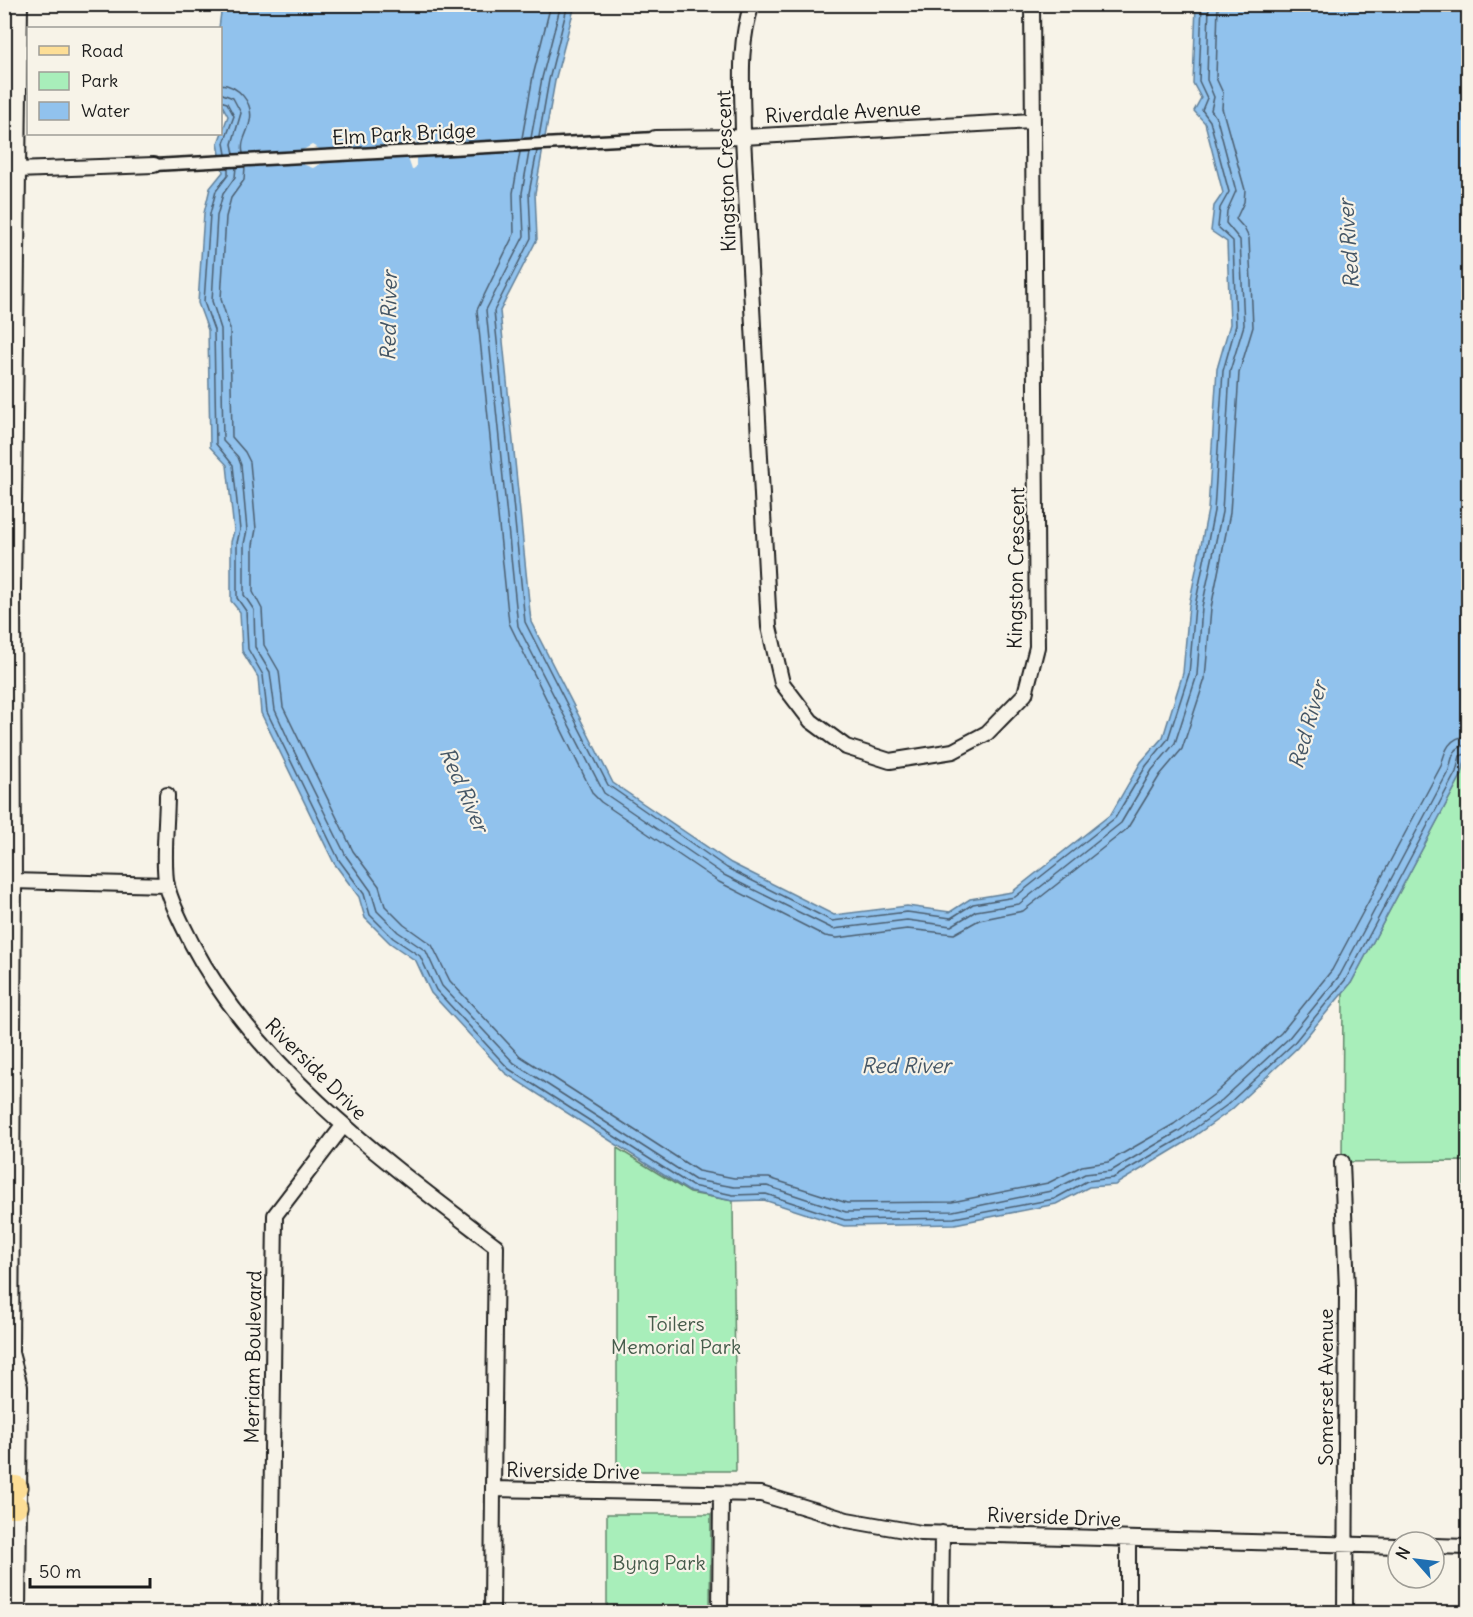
<svg xmlns="http://www.w3.org/2000/svg" width="1473" height="1617" font-family="Delius,sans-serif">
<rect width="100%" height="100%" fill="#f7f3e8"/>
<filter id="ink" filterUnits="userSpaceOnUse"><feTurbulence type="fractalNoise" baseFrequency=".0167" numOctaves="2"/><feDisplacementMap in="SourceGraphic" scale="12" xChannelSelector="R" yChannelSelector="G"/><feConvolveMatrix kernelMatrix="1 2 1 2 8 2 1 2 1" color-interpolation-filters="sRGB"/></filter>
<g filter="url(#ink)">
<path fill="#a8eeba" stroke="#62856b" stroke-width="1.5" d="M1468,747V1274H1464V1161L1342,1162L1343,992L1351,983L1462,774Z
M617,1148L690,1193L733,1201L736,1471H617Z
M607,1514H711L710,1612H607Z"/>
<path fill="#91c2ed" stroke="#628099" stroke-width="1.5" d="M222,5H575L555,81L535,193L537,239L500,311L531,622L613,783L731,863L834,915L907,906L950,912L970,899L1012,892L1111,814L1141,762L1163,737L1183,673L1189,605L1208,510L1217,369L1230,324L1227,242L1211,231L1214,206L1223,193L1205,123L1194,111L1201,98L1193,83L1196,5H1468V747L1462,774L1351,983L1297,1048L1231,1110L1186,1142L1115,1185L1089,1187L1056,1204L955,1224L844,1226L764,1200L733,1201L690,1192L505,1073L431,993L416,961L390,943L365,918L359,897L334,863L261,713L258,677L242,651L240,612L231,601V542L234,531L227,465L210,447L208,330L198,303L204,213L210,188L223,172L218,143L228,116L221,103L219,28Z"/>
<path fill="#f7f3e8" d="M548,137L546,150L416,158V167L412,170L408,158L322,163L313,168L302,164L219,169L217,156L301,151L312,145L321,150L409,145V141H416L417,144Z"/>
<g fill="none" stroke-linecap="round" stroke-linejoin="round">
<path stroke="#4b5e70" stroke-width="1.5" d="M220,84C238,85 254,103 250,121C248,133 240,141 243,153
M220,93L233,98L241,113L232,144L234,154
M220,101L227,103L234,116L224,143L226,154
M539,137L549,80L568,4
M522,138L533,76L551,4
M531,138L542,78L561,4
M537,151L529,193L531,238L494,311L525,622L608,785L727,868L832,921L907,912L951,918L973,904L1015,897L1115,818L1146,766L1168,739L1189,674L1195,606L1214,511L1223,371L1236,325L1233,241L1218,227L1220,208L1229,192L1210,121L1202,110L1207,98L1199,81L1202,4
M520,152L513,193L514,234L477,310L509,623L593,794L601,802L719,882L825,936L837,938L907,929L954,934L979,920L1023,911L1127,829L1160,775L1182,749L1205,679L1211,608L1230,513L1239,373L1253,327L1249,238L1244,228L1236,219L1244,202L1245,190L1222,108L1223,93L1216,78L1218,4
M529,152L522,193L524,236L486,310L518,626L604,793L724,875L833,929L907,920L951,926L976,911L1019,904L1121,823L1152,770L1175,743L1197,675L1202,607L1222,512L1230,371L1244,325L1240,240L1226,223L1227,211L1236,191L1217,119L1211,110L1214,97L1207,80L1209,4
M236,167L235,177L223,194L217,216L212,301L221,329L223,441L238,457L241,465L247,530L244,544V595L254,610L255,647L270,672L275,710L289,741L346,856L371,891L377,911L398,932L426,951L442,986L514,1063L695,1180L734,1187L767,1186L846,1212L953,1211L1051,1191L1085,1174L1111,1171L1179,1131L1222,1100L1288,1039L1340,975L1449,770C1452,757 1453,746 1468,745
M245,167L244,180L231,198L226,217L221,299L230,329L232,437L245,452L250,462L256,529L253,545V592L262,609L264,645L279,671L283,707L353,851L379,886L385,906L404,925L432,945L450,981L520,1056L698,1171L734,1178H769L847,1203L952,1202L1048,1183L1082,1166L1108,1162L1174,1124L1216,1093L1281,1033L1332,970L1441,766C1445,750 1449,737 1468,736
M228,168V175L216,191L210,214L204,302L214,330L216,444L233,465L240,530L237,543V598L246,611L248,649L263,675L267,712L339,860L364,894L370,915L393,938L420,956L436,990L509,1069L692,1186L733,1195L766,1194L845,1220L954,1218L1054,1199L1087,1181L1113,1178L1183,1137L1227,1105L1293,1044L1346,979L1456,772L1460,756L1468,753"/>
<defs>
<path id="pedestrian" d="M154,165L655,138"/>
<path id="minor" d="M752,4C737,47 743,92 743,137L769,627L782,683L811,721L846,747L890,761L953,751L987,733L1025,694L1037,647L1032,4
M655,138L743,137L1033,121
M16,170L154,165
M167,795C167,820 162,864 167,886C172,906 183,926 192,944C258,1069 386,1162 496,1246L493,1489L761,1494L847,1520L921,1533L1398,1546
M11,881L167,885
M1342,1162L1347,1290L1345,1612
M1434,1546L1468,1547
M270,1612L275,1215L343,1126
M492,1612L493,1489
M720,1612L721,1494
M941,1612L942,1533
M1128,1612V1539"/>
<path id="secondary" d="M15,1612L17,1387L8,1353L11,881L10,590L17,4"/>
<path id="primary" d="M4,1485L16,1487
M4,1506H16"/>
</defs>
<use href="#pedestrian" stroke="#1c1c1c" stroke-width="15"/>
<use href="#minor" stroke="#1c1c1c" stroke-width="18"/>
<use href="#secondary" stroke="#1c1c1c" stroke-width="24"/>
<use href="#primary" stroke="#1c1c1c" stroke-width="27"/>
<use href="#pedestrian" stroke="#f7f3e8" stroke-width="10"/>
<use href="#minor" stroke="#f7f3e8" stroke-width="14"/>
<use href="#secondary" stroke="#f7f3e8" stroke-width="20"/>
<use href="#primary" stroke="#fdde96" stroke-width="22"/>
</g>
</g>
<g text-anchor="middle" stroke-width="4.5" stroke-linejoin="round" paint-order="stroke">
<g font-size="20" fill="#1c1c1c" stroke="#f7f3e8">
<text transform="translate(843 112) rotate(-3)" y="7">Riverdale Avenue</text>
<text transform="translate(404 134) rotate(-3)" y="7">Elm Park Bridge</text>
<text transform="translate(726 171) rotate(-92)" y="7">Kingston Crescent</text>
<text transform="translate(1016 568) rotate(-89)" y="7">Kingston Crescent</text>
<text transform="translate(316 1069) rotate(45)" y="7">Riverside Drive</text>
<text transform="translate(253 1357) rotate(-89)" y="7">Merriam Boulevard</text>
<text transform="translate(1326 1387) rotate(-90)" y="7">Somerset Avenue</text>
<text transform="translate(573 1471) rotate(1)" y="7">Riverside Drive</text>
<text transform="translate(1054 1517) rotate(2)" y="7">Riverside Drive</text>
</g>
<g font-size="20" fill="#465b4b" stroke="#f7f3e8">
<text x="676" y="1331">Toilers<tspan x="676" dy="23">Memorial Park</tspan></text>
<text x="659" y="1570">Byng Park</text>
</g>
<g font-size="21" font-style="italic" fill="#455665" stroke="#f7f3e8">
<text transform="translate(1349 244) rotate(-94)" y="7">Red River</text>
<text transform="translate(389 316) rotate(-89)" y="7">Red River</text>
<text transform="translate(1308 725) rotate(-74)" y="7">Red River</text>
<text transform="translate(464 790) rotate(66)" y="7">Red River</text>
<text x="906" y="1073">Red River</text>
</g>
</g>
<rect width="1473" height="1617" fill="none" stroke="#f7f3e8" stroke-width="24"/>
<rect x="12" y="12" width="1449" height="1593" fill="none" stroke="#1c1c1c" stroke-width="2" filter="url(#ink)"/>
<rect x="27" y="27" width="195" height="108" fill="#f7f3e8" stroke="#9f9d96" stroke-width="1.5"/>
<rect x="39" y="46" width="30" height="9" fill="#fdde96" stroke="#9f9d96" stroke-width="1.5"/>
<text x="81" y="57" font-size="18" fill="#1c1c1c">Road</text>
<rect x="39" y="72" width="30" height="18" fill="#a8eeba" stroke="#9f9d96" stroke-width="1.5"/>
<text x="81" y="87" font-size="18" fill="#1c1c1c">Park</text>
<rect x="39" y="102" width="30" height="18" fill="#91c2ed" stroke="#9f9d96" stroke-width="1.5"/>
<text x="81" y="117" font-size="18" fill="#1c1c1c">Water</text>
<g transform="translate(1416 1560) rotate(298)"><circle r="28" fill="#f7f3e8" stroke="#9f9d96" stroke-width="1.5"/>
<path d="M0-4.5L10 22L0 15L-10 22Z" fill="#1f6fb2"/>
<text y="-9" font-size="16" font-weight="bold" text-anchor="middle" fill="#1c1c1c">N</text>
</g>
<path d="M30 1578v9h120v-9" fill="none" stroke="#1c1c1c" stroke-width="3"/>
<text x="39" y="1578" font-size="18" fill="#1c1c1c" stroke="#f7f3e8" stroke-width="4.5" paint-order="stroke">50 m</text>
</svg>
